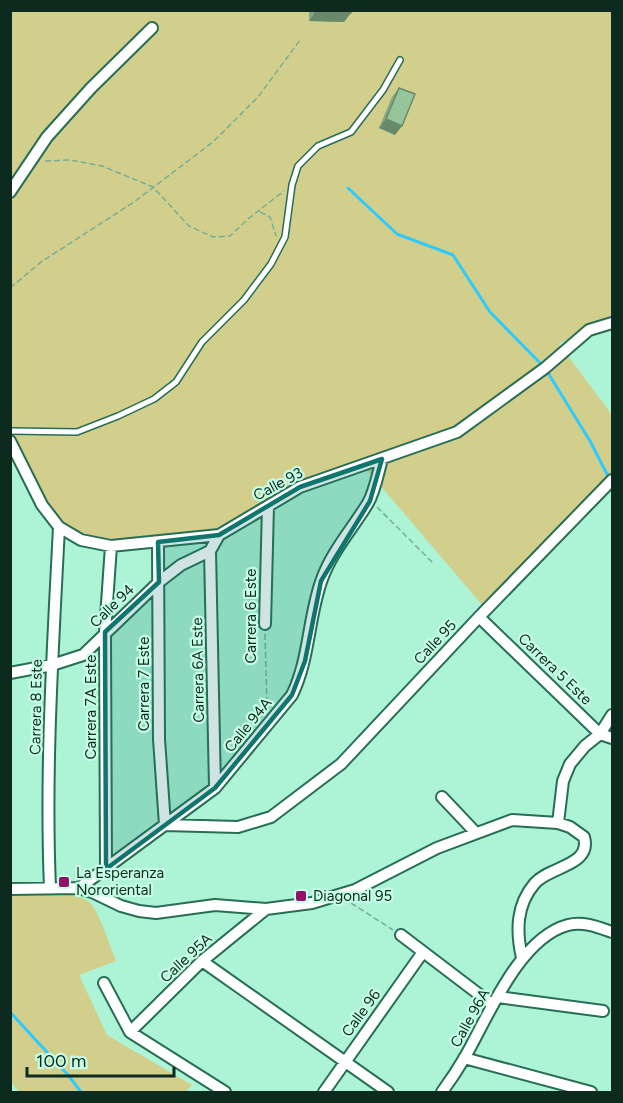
<svg xmlns="http://www.w3.org/2000/svg" width="623" height="1103" font-family="Figtree,sans-serif">
<rect width="100%" height="100%" fill="#adf3d5"/>
<path fill="#d2cf8c" d="M10,11H612V315L559,344L612,415V484L483,606L361,463L205,533L145,546L102,550L59,535L31,496L16,458L11,451Z
M11,894C30,894 79,888 92,905C100,915 111,948 116,961L79,975L107,1035L192,1085L186,1092H19L11,1082Z"/>
<g fill="none" stroke-linecap="round" stroke-linejoin="round">
<path stroke="#2ecafe" stroke-width="3" d="M348,188L397,234L453,255L490,312L545,368L590,441L609,478
M10,1012L68,1075L81,1092"/>
<defs>
<path id="lane" d="M10,431L77,432L118,416L154,399L176,382L202,342L244,300L271,264L285,237L292,185L298,166L318,146L351,132L383,90L400,60"/>
<path id="street" d="M10,192L47,137L91,88L152,28
M10,441L42,505L59,527L81,540L111,546L219,535L300,487L457,432L545,368L589,330L612,323
M158,542L159,739L165,825L238,827L271,817L341,764L479,617L612,480
M210,551L215,788
M479,617L600,734L612,738
M265,624L268,506
M10,673L52,665L83,655L159,582L181,565L210,551L219,535
M442,797L476,833
M558,823L563,781L570,764L585,746L600,734L612,715
M106,869L105,632L111,546
M50,888C45,768 53,647 59,527
M79,888L215,788L292,695C310,658 308,617 322,579C332,551 353,528 368,503C375,491 378,473 382,459
M10,889L79,888L92,892L121,906L139,911L156,913L215,905L266,909L312,903L355,890L437,848L512,820L558,823L570,827L584,837C592,866 550,866 535,883C516,905 516,931 522,958
M401,935L493,1005
M202,961L388,1092
M104,983L130,1032L225,1092
M498,997L603,1011
M130,1032L202,961L266,909
M464,1058L591,1092
M324,1092L423,952
M442,1092C450,1081 458,1069 465,1057C488,1017 519,938 568,925C583,921 598,927 612,932"/>
</defs>
<use href="#lane" stroke="#286e55" stroke-width="8"/>
<use href="#street" stroke="#286e55" stroke-width="14"/>
<path stroke="#76ae96" stroke-width="1.5" stroke-dasharray="6 3" stroke-linecap="butt" d="M45,161L70,160L102,166L153,187L189,226L213,237L230,236L248,219L284,191
M260,212L270,217L276,236
M10,288L41,262L134,202L213,142L258,97L300,40
M377,507L433,563
M265,634L267,707
M351,903L393,930"/>
<use href="#lane" stroke="#fff" stroke-width="5"/>
<use href="#street" stroke="#fff" stroke-width="10"/>
</g>
<path fill="#80a983" d="M309,10H351L344,22L309,21Z
M399,88L395,135L379,128L392,97Z"/>
<path fill="#688a6a" d="M316,11L351,13L344,22L309,21Z
M386,119L402,126L395,135L379,128Z"/>
<path fill="#95c598" stroke="#688a6a" stroke-width="1.5" d="M316,10H351V13Z
M399,88L415,94L402,126L386,119Z"/>
<path fill="#0f766e" fill-opacity="0.2" stroke="#0f766e" stroke-width="4.5" stroke-linejoin="round" d="M382,459L370,501L321,581L305,661L292,695L215,788L106,869L105,632L159,582L158,542L219,535L300,487Z"/>
<g fill="#94116a" stroke="#c6fde5" stroke-width="2">
<rect x="58" y="876" width="12" height="12" rx="3"/>
<rect x="295" y="890" width="12" height="12" rx="3"/>
</g>
<g text-anchor="middle" stroke-width="4.5" stroke-linejoin="round" paint-order="stroke">
<g font-size="15" fill="#0d2a1f" stroke="#c6fde5">
<text transform="translate(278 484) rotate(-28)" y="5">Calle 93</text>
<text transform="translate(112 606) rotate(-44)" y="5">Calle 94</text>
<text transform="translate(251 616) rotate(-90)" y="5">Carrera 6 Este</text>
<text transform="translate(435 642) rotate(-47)" y="5">Calle 95</text>
<text transform="translate(555 669) rotate(44)" y="5">Carrera 5 Este</text>
<text transform="translate(198 670) rotate(-91)" y="5">Carrera 6A Este</text>
<text transform="translate(144 684) rotate(-90)" y="5">Carrera 7 Este</text>
<text transform="translate(36 707) rotate(-89)" y="5">Carrera 8 Este</text>
<text transform="translate(91 707) rotate(-90)" y="5">Carrera 7A Este</text>
<text transform="translate(248 725) rotate(-51)" y="5">Calle 94A</text>
<text transform="translate(186 958) rotate(-43)" y="5">Calle 95A</text>
<text transform="translate(361 1013) rotate(-54)" y="5">Calle 96</text>
<text transform="translate(470 1018) rotate(-61)" y="5">Calle 96A</text>
</g>
<g font-size="15" fill="#0d2a1f" stroke="#c6fde5" text-anchor="start">
<text x="76" y="878">La Esperanza<tspan x="76" dy="17">Nororiental</tspan></text>
<text x="313" y="901">Diagonal 95</text>
</g>
</g>
<rect width="623" height="1103" fill="none" stroke="#0d2a1f" stroke-width="24"/>
<path d="M27 1067v9h147v-9" fill="none" stroke="#0d2a1f" stroke-width="3"/>
<text x="36" y="1067" font-size="18" fill="#0d2a1f" stroke="#c6fde5" stroke-width="4.5" paint-order="stroke">100 m</text>
</svg>
